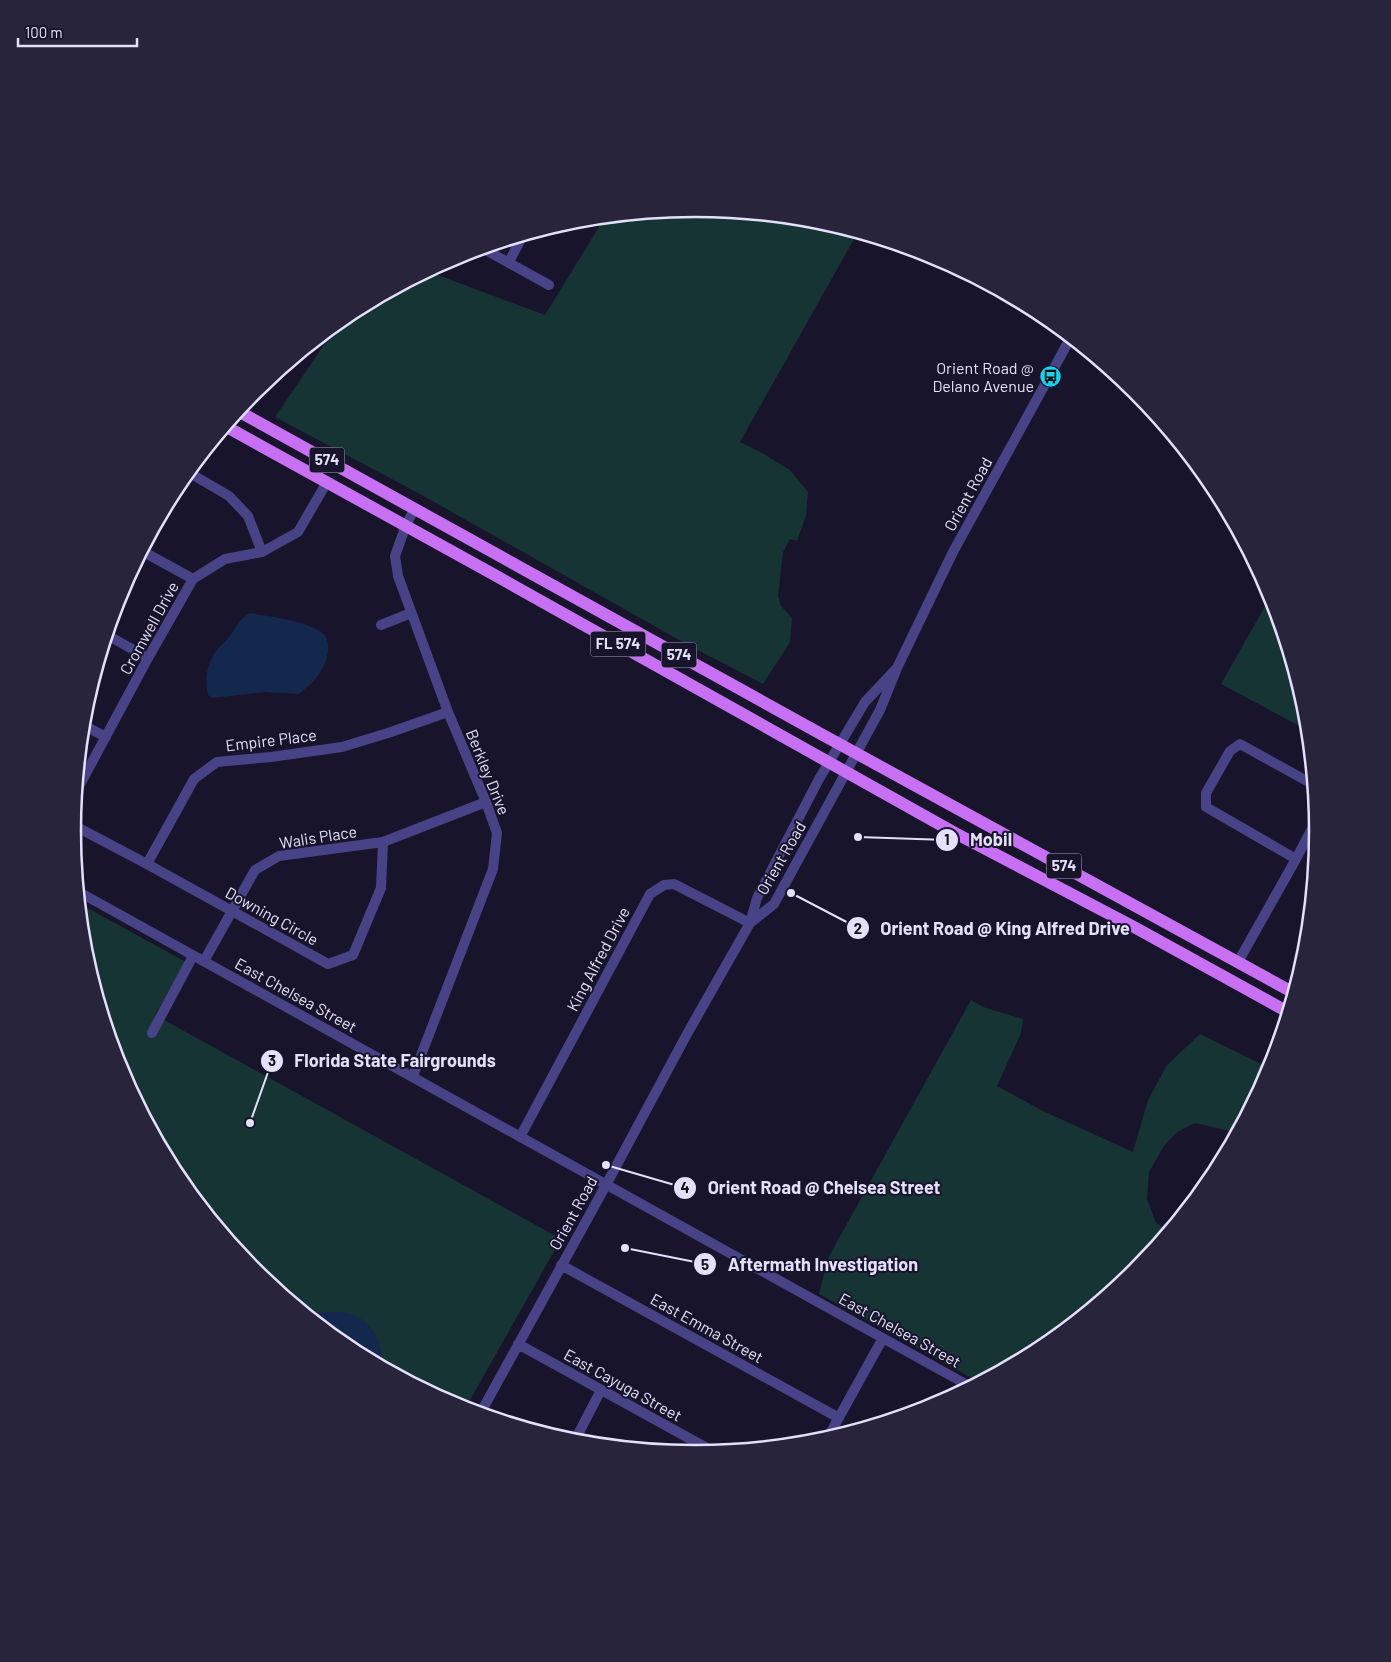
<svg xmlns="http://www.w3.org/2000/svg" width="1391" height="1662" font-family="Barlow,sans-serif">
<rect width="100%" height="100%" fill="#18142b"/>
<path fill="#173434" d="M696,208L817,220L858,232L740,442L762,453L790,470L808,492L806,516L797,541L790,539L783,552L778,596L781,606L792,618L790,642L763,684L688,645L420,494L275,417L341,320L350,313L427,271L545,315L605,217Z
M1272,594L1307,710L1309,731L1221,684Z
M80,904L186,962L155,1015L561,1239L465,1409L457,1406L349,1349L255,1271L177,1177L120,1069L84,952Z
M971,1000L983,1007L1023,1019L1021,1033L997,1086L1043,1111L1133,1152L1148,1100L1167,1065L1200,1034L1269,1068L1234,1132L1195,1123L1177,1132L1164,1146L1149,1172L1147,1199L1156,1223L1170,1231L1136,1272L1041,1349L979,1382L819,1294L828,1258Z"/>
<path fill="#14284e" d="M250,613C271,617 304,620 321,632C336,643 325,667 316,678C312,684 304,689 299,694L264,692L213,698L208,695C205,681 206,667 214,654C218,647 225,642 230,636C236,627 240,618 250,613Z
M317,1312C329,1312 345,1310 356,1316C374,1325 385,1347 381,1366L349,1349L306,1313Z"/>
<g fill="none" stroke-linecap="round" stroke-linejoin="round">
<path stroke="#484386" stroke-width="10" d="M482,248L549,285
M509,262L523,235
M188,472L229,496L248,516L262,552
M142,551L193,579
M381,625L411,613
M107,635L148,658
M83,725L106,737
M1314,785L1240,744L1230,751L1206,793V807L1296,859L1317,819
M76,792L148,658L193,579L225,559L262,552L298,532L327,482
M73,825L147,864L328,964L353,955L381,888L383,842
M147,864L194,779L217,762L271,757L342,747L388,733L448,712
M79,892L971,1387
M750,923L774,904L880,710L897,668L953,552L1071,337
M204,961L255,870L279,856L383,842L486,802
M1238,962L1296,859
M152,1033L193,956
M413,1076L493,869L497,833L486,802L448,712L398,576L395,556L406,525L415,508
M520,1137L650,894L664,885L674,884L750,923
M561,1265L839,1418
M518,1344L714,1452
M480,1414L606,1185L687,1034L750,923L757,898L819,779L865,702L897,668
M827,1439L883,1338
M574,1442L601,1390"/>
<path stroke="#c770f3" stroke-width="12" d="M238,411L821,734L1294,993
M225,426L491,573L955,833L1134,927L1288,1012"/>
</g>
<defs>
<symbol id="bus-disc" viewBox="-11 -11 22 22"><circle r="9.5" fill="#1cd0ed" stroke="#18142b"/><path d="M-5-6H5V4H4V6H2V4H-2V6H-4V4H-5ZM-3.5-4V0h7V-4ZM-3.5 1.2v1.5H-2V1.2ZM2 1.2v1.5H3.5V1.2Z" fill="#111"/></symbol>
</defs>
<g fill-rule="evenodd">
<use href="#bus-disc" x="1038" y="364" width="25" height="25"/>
</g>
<g text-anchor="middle" stroke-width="4" stroke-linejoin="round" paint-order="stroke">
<g fill="#18142b" stroke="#a7a3bd" stroke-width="1">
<rect x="309.5" y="447.5" width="35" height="25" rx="4"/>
<rect x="590.5" y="631.5" width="55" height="25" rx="4"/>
<rect x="661.5" y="642.5" width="35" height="25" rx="4"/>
<rect x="1046.5" y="853.5" width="35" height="25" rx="4"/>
</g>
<g font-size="15" font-weight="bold" fill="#e4e0fc">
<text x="327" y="465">574</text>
<text x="618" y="649">FL 574</text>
<text x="679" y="660">574</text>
<text x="1064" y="871">574</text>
</g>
<g font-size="16" fill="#e4e0fc" stroke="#18142b" text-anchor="end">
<text x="1034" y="374">Orient Road @<tspan x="1034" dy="18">Delano Avenue</tspan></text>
</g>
<g font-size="16" fill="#e4e0fc" stroke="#18142b">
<text transform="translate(968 494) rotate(-61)" y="6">Orient Road</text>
<text transform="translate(149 628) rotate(-61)" y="6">Cromwell Drive</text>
<text transform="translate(271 740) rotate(-7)" y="6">Empire Place</text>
<text transform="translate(488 772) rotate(68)" y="6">Berkley Drive</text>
<text transform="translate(318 837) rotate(-9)" y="6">Walis Place</text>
<text transform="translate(781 858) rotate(-60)" y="6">Orient Road</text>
<text transform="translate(272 916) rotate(29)" y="6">Downing Circle</text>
<text transform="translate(598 959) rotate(-62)" y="6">King Alfred Drive</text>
<text transform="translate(296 995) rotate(29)" y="6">East Chelsea Street</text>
<text transform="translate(573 1213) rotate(-61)" y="6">Orient Road</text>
<text transform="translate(707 1328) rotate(29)" y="6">East Emma Street</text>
<text transform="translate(900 1330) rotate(29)" y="6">East Chelsea Street</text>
<text transform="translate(623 1385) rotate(29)" y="6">East Cayuga Street</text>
</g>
</g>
<path d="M0 0H1391V1662H0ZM81 831a614 614 0 1 1 1228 0a614 614 0 1 1-1228 0Z" fill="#28243c" fill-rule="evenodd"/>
<path fill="none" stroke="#e4e0fc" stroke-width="2.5" d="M81 831a614 614 0 1 1 1228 0a614 614 0 1 1-1228 0Z"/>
<path fill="none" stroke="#e4e0fc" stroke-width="2" d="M858 837L947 840M791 893L858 928M250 1123L272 1061M606 1165L685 1188M625 1248L705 1264"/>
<g fill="#e4e0fc" stroke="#18142b" stroke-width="2">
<circle cx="858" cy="837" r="5"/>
<circle cx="791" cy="893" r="5"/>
<circle cx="250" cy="1123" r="5"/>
<circle cx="606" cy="1165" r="5"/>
<circle cx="625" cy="1248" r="5"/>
<circle cx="947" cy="840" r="12"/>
<circle cx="858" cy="928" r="12"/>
<circle cx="272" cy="1061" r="12"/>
<circle cx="685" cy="1188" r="12"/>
<circle cx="705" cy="1264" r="12"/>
</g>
<g font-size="15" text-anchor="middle" font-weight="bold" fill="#111">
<text x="947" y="845">1</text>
<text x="858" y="934">2</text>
<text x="272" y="1066">3</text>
<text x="685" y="1193">4</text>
<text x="705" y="1270">5</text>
</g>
<g font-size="18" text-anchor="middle" font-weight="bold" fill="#e4e0fc" stroke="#18142b" stroke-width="4" stroke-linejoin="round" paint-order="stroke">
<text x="991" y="846">Mobil</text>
<text x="1005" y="935">Orient Road @ King Alfred Drive</text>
<text x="395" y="1067">Florida State Fairgrounds</text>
<text x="824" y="1194">Orient Road @ Chelsea Street</text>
<text x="823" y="1271">Aftermath Investigation</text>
</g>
<path d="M18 38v8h119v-8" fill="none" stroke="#e4e0fc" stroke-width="2.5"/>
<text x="25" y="38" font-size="15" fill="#e4e0fc" stroke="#18142b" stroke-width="4" paint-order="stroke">100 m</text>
</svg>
